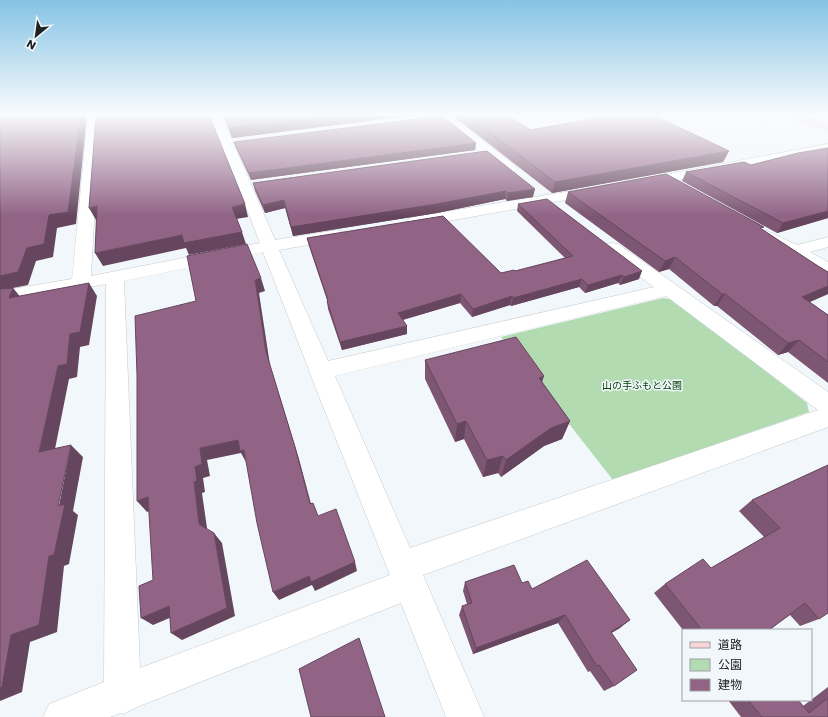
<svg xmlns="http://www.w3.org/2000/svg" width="828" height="717" font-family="Poppins,'Noto Sans JP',sans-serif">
<rect width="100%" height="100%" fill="#f2f7fb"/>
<path fill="#b2dbb1" d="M663,298L674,300L807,403L809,412L613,480L501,337Z"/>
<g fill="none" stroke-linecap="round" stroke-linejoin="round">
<defs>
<path id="street" d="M88,115H100L91,276L260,243L210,115H221L275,240L337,230L343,232L345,235L343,238L337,240L279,250L328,361L654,287L606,252L603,248L606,244L612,243L618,244L828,392V427L423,575L484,717H446L401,603L137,707L123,714L121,713L110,717H43L49,704L104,682L106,284L0,303V291L72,279ZM263,252L309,370V371L390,575L140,668L124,281ZM666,296L818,410L410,548L335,376Z
M437,115H450L515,166L517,169L515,172H505Z
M828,144V152L643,187L638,186L636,183L638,180L643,179Z
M595,187L600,188L602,191L600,194L414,227L408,225L406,222L408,219L414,217Z
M767,231L797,245L828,237V247L810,252L828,262V274L822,273L761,240L759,236L761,232Z"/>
<path id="secondary" d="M787,115H804L828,124V131L788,117Z"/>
</defs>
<use href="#street" stroke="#c5cacd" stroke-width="1"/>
<use href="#secondary" stroke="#c5cacd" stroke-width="1"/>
<use href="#street" fill="#fff" fill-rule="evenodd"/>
<use href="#secondary" fill="#f8d6d7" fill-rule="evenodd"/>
</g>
<path fill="#7d5673" d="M223,115H414L232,138Z
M452,115H506L531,130L729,151L723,162L552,193Z
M234,142L476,143L475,150L251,180L236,148Z
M828,148V218L777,233L682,181L686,172L751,165Z
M487,151L533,197L507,201L505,199L437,213L293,236L285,208L265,213L255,191L253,183Z
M568,192L762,230L818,266L828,272V294L810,302L828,315V383L788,352L778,355L717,306H714L669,269L659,272L565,203Z
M518,204L639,279L620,285L618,283L585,293L579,287L511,306L510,305L472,317L460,303L403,320L407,334L342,350L328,309L327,300L309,246L307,238L501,273L515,271L565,258L517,211Z
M425,360L542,382L570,421L562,439L544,446L501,477L498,473L483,477L464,439L455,442L425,379Z
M828,465L819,619L800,626L790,615L769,630H683L654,593L665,584L711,568L764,537L739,511L752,500Z
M465,582L522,583L532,589L620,628L611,633L614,686L604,691L590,671L588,672L558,623L473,654L459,615L462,606L467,604L463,591Z
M828,687V717H741L728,700H798L803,706Z"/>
<path fill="#66465e" d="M81,115H87L76,224L57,228L53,257L36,261L28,285L13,288L23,300L20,311L0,291V276L27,248L49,215Z
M330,115H414L232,138L229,128Z
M476,143L475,150L251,180L249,173Z
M729,151L723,162L552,193L555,182Z
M535,189L533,197L507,201L508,193Z
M506,191L505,199L437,213L293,236L291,227Z
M284,200L285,208L265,213L263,205Z
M245,204L248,217L236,219L232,207Z
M97,206L104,218L96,220L89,208Z
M828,211V218L777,233L783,223Z
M242,232L246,244L189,255L186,248L103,266L95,253L182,235Z
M675,257L669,269L659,272L665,261Z
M642,271L639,279L620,285L624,277Z
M622,275L618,283L585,293L588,285Z
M261,278L265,291L259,293L270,365L299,459L314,515L310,504L266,352L255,280Z
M582,279L579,287L511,306L513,298Z
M89,283L97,296L89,345L80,347L77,377L69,379L52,464L39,452L58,366Z
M828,286V294L793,309L802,297Z
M461,294L460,303L398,321V313Z
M722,294H725L717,306H714Z
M512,296L510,305L472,317L473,309Z
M407,326V334L342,350L340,342Z
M799,340L788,352L778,355L788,343Z
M544,376L538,395L539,378Z
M466,421L464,439L455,442L457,424Z
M570,421L562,439L544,446L501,477L506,460L551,428Z
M238,440L244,450L246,462L241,453L207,460L210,476L203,478L205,492L202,493L208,535L199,524L194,482L195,467L200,448Z
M71,445L83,457L73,511L78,515L69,564L64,566L57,632L30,642L22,692L0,701V688L11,635L49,556Z
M503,456L498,473L483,477L487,460Z
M148,497L158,508L147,512L137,501Z
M214,533L222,543L235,616L182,640L171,633Z
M355,562L357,571L315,591L312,585L279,600L273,592L309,576Z
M169,606L179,614L153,625L141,618Z
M565,615L558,623L473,654L476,648Z
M630,620L620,628L601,639L611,632Z"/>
<path fill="#916486" stroke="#66465e" d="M0,115H81L68,212L49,215L44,244L27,248L18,272L0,276Z
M96,115H209L245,204L232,207L242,232L184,243L182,235L95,253L97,206L89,208Z
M224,115H330L229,128Z
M467,115H506L531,130L613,115H653L729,151L555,182Z
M442,116L476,143L249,173L234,142Z
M828,148V211L783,223L686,172L744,162L751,165L798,153Z
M487,151L535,189L508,193L506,191L437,204L291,227L284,200L263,205L253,183Z
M666,174L764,227L760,228L818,266L828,272V286L802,297L828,315V362L799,340L788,343L725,294H722L675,257L665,261L568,192Z
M547,199L642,271L624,277L622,275L588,285L582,279L513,298L512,296L473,309L461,294L398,313L407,326L340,342L327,301L328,300L307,238L443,216L501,273L514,270L515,271L573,256L518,204Z
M247,244L261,278L255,280L266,352L295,447L310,504L313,503L318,516L336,509L355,562L311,582L309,576L273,592L257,523L244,450L240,451L238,440L200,448L202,464L195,467L197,481L194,482L199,524L214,533L227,608L171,633L169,606L141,618L139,586L153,580L148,497L137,501V375L135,316L196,301L187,256Z
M89,283L80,332L70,334L67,364L58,366L39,452L71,445L58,506L65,504L54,555L49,556L39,625L11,635L2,687L0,688V289L13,288L9,298Z
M516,337L544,376L539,378L570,421L551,428L506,460L503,456L487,460L466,421L457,424L425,360Z
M828,465V613L819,619L805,603L769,630H702L665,584L703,559L711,568L780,528L752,500Z
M587,560L630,620L611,632L637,670L614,686L599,665L597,666L565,615L476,648L462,606L472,603L465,582L514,565L522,583L528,581L532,589Z
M359,638L385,717H311L299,669Z
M828,698V717H762L748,700H798L809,713Z"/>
<linearGradient id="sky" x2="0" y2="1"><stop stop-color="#85c3e4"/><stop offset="0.53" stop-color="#f9fbfd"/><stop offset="1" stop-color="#f9fbfd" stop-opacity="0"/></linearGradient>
<rect width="828" height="216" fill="url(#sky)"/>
<g text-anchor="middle" stroke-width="3" stroke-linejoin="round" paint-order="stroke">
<g font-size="10" fill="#004009" stroke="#f2f7fb">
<text x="642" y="389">山の手ふもと公園</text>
</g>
</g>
<rect x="682" y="629" width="130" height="72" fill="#f2f7fb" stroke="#9ea1a5"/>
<rect x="690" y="642" width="20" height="6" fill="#f8d6d7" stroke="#9ea1a5"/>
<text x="718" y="649" font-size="12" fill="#202123">道路</text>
<rect x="690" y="659" width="20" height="12" fill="#b2dbb1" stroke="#9ea1a5"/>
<text x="718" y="669" font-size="12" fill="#202123">公園</text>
<rect x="690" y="679" width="20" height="12" fill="#916486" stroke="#9ea1a5"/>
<text x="718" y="689" font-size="12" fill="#202123">建物</text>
<g transform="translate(36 36) rotate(209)" stroke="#f2f7fb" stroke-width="3" paint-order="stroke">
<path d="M0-3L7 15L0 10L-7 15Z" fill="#202123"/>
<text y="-6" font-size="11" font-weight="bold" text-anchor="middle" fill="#202123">N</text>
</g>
</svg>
